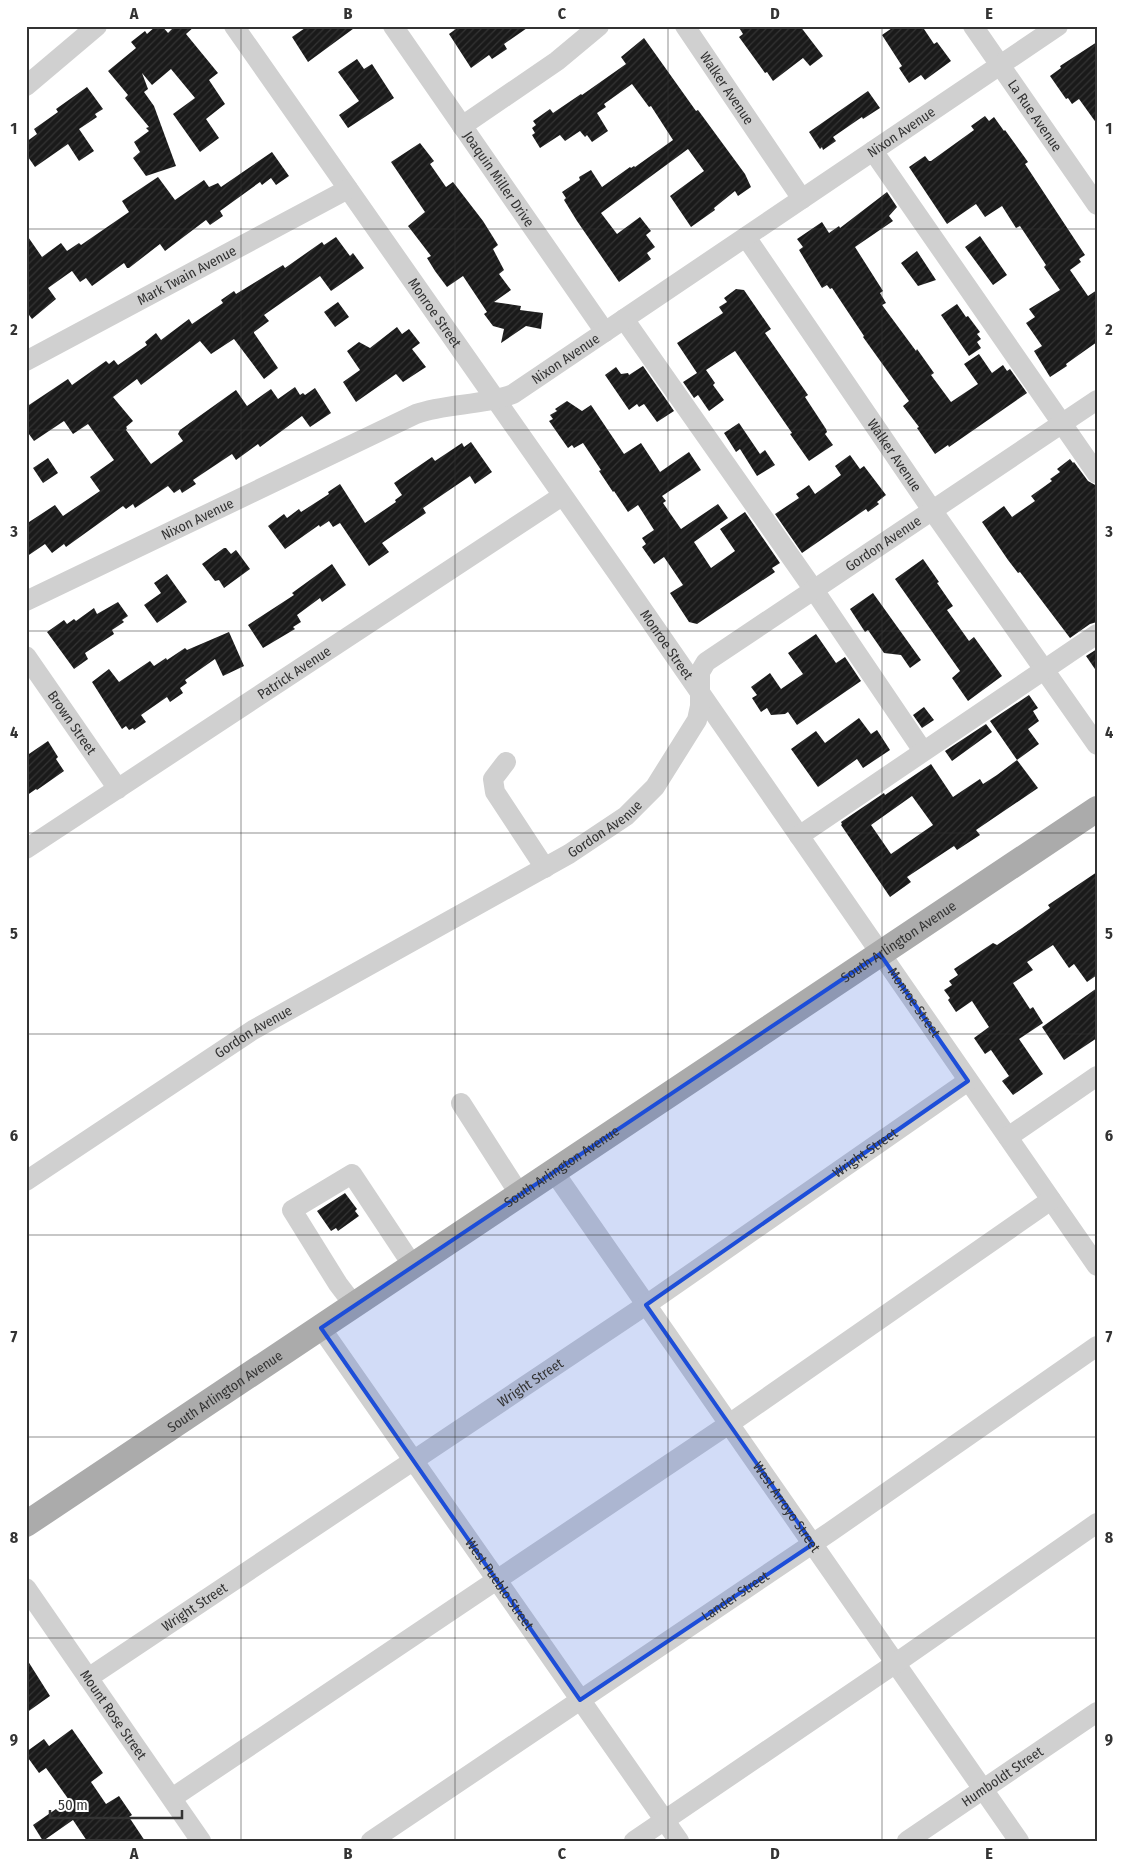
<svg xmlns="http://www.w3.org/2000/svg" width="1123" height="1867" font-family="'Fira Sans Condensed',sans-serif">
<defs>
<pattern id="building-hatch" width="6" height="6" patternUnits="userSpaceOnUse" patternTransform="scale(1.25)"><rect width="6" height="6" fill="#1a1a1a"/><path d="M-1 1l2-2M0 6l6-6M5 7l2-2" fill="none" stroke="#333"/></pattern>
</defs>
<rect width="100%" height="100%" fill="#fff"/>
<path fill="url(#building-hatch)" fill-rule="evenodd" d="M156,26H162L168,33L175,26H195L186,34L218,73L209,80L225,104L206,119L219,138L200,152L173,114L195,98L171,69L152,85L142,73L148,89L144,92L154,106L176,166L146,176L133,158L140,152L134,142L149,131L146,128L149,127L125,98L128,95L108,71L136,48L131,42L145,31L147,34Z
M308,26H357L308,62L292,37Z
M460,26H530L504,44L507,49L492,59L489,55L471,68L449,34Z
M738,26H800L823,56L810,66L803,58L773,81L767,72L765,73L739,37L743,34Z
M895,26H922L934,44L937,42L951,61L925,80L921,75L909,83L899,68L902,66L882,35Z
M644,38L696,111L698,110L745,174L751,187L738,196L735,191L714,208L715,210L691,227L670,196L704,171L688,149L601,213L617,234L640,217L651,231L646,235L655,247L647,253L651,259L619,282L577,221L564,200L566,198L562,192L580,180L579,177L591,170L602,187L630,167L631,168L634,166L635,167L673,140L651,106L649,107L632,84L604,104L606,107L597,113L608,131L592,142L587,135L585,137L580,131L565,141L560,135L540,148L532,135L535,133L532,128L536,125L533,121L550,109L553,113L581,94L582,95L626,64L621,57Z
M1097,42V124L1079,99L1072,104L1068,98L1066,99L1050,76L1061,68L1060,66Z
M357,59L364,69L372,64L394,98L348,128L339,115L359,101L338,72Z
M87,87L103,109L95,114L97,117L79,129L94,151L79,161L68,144L35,167L26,154V142L37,134L34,129L58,112L56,109Z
M868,91L880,108L863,119L862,117L833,137L836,141L823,150L822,147L820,149L809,132Z
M985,116L989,121L994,117L1004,131L1005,130L1028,162L1025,164L1085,255L1079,259L1081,262L1070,270L1088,296L1097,290V342L1066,364L1067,366L1050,377L1034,351L1042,346L1026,323L1035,317L1029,309L1060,290L1044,267L1046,265L1020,226L1016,228L1002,206L985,217L976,204L947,224L909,167L925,156L929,161H931L974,130L971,126Z
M420,143L434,161L430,164L446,187L453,182L483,221L498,245L493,249L504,270L499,274L511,290L494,302L521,306L520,310L543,313L541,329L526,326L501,343L504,329L493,326L484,314L487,312L463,276L447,287L435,271L427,258L431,256L408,226L425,212L391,162Z
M272,152L289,176L276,185L271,178L262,185L260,182L220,211L223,216L210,225L206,220L165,251L160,244L129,268H127L124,263L92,286L86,278L80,282L72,271L48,288L56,299L32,319L26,311V234L42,257L61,243L67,251L79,243L81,245L129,212L122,201L158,177L175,200L204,180L209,187L218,183L221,187Z
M887,192L897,207L889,216L893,221L855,247L883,291L880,293L886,303L882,305L916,351L917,349L934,373L931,375L951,402L978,384L964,364L979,354L992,373L1003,365L1007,371L1010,369L1027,393L949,447L948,445L935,454L917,428L919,427L903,406L909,401L863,337L864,336L832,288L830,289L827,285L822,288L799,250L803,247L797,239L822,222L829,233L839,226L840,228Z
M980,236L1007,275L993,285L965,247Z
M336,237L350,256L353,253L364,268L331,291L320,276L264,315L269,321L254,332V333L278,368L264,379L234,339L211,354L200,341L141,385L137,379L113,397L133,421L126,427L127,428L126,430L151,464L183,441L178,434L180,430L236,390L247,406L271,389L278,399L295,387L300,395L303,393L305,395L315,388L331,413L310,427L302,416L260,447L258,444L236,460L232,454L193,480L196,484L182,493L180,489L174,493L168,486L135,508L133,504L126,509L123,506L66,547L64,544L52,553L45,544L26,557V524L55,505L63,516L100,491L90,477L114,460L88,424L73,434L64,421L34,441L26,430V407L68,379L72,385L106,361L109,364L114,360L118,365L147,345L145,342L156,333L161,340L189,319L192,324L223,303L221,300L234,291L236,294L283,265L285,268L322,242L324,245Z
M917,251L936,280L918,286L901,263Z
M736,289L744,290L771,329L765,333L808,395L805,397L826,429L827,432L825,434L833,445L809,461L790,434L792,433L735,351L706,370L715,383L713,385L724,400L709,411L698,395L694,398L683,382L697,373L677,343L723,313L719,307L727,302L724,298Z
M338,302L349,317L335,327L324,312Z
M957,304L966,317L968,316L980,332L977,334L981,339L977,342L981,348L969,356L941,315Z
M397,327L402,334L409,329L420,343L412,349L426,367L403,382L396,374L356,402L343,382L360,370L347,351L359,342L370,348Z
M643,366L674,411L657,422L644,404L639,407L637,404L629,410L605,375L616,367L621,374L628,373L629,375Z
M567,401L582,411L591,405L624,454L641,443L660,472L689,452L701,470L662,496L666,501L663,503L681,529L718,504L728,518L694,542L711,568L735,551L720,529L745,512L780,563L772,568L775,572L697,624L689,622L670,593L683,585L664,557L654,564L642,547L646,544L642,538L654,530L638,505L628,512L614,491L613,492L599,471L601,470L583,443L574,448L572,445L568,448L549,421L553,419L550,415L557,411L555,409Z
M739,423L760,454L765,450L775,465L757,476L740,449L736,452L724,433Z
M471,442L492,472L475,484L470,476L423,508L426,513L382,543L389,552L369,566L340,523L333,527L329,521L320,527L319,525L285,549L268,526L284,514L287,518L299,509L301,512L329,494L328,492L340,484L365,523L396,502L395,500L402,495L394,483L432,457L435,461L462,443L464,447Z
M850,455L860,469L864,466L886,495L877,502L879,504L868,512L866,509L802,553L775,514L799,498L796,494L809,485L815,494L841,475L835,466Z
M48,458L58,473L43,483L33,468Z
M1070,459L1073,463L1074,462L1088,481L1097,486V622L1090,624L1070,638L1020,572L1018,573L1008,560L982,522L1004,506L1012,517L1035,501L1031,496L1052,481L1050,479L1060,472L1057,469Z
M224,548H226L231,554L236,550L250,569L224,588L219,580L215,581L202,564Z
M923,559L939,582L937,583L953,606L947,610L969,641L974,637L1002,676L968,701L952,678L960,671L895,579Z
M332,564L346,585L322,602L320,598L297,615L301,622L293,627L295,629L263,648L248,625L294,595L292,593Z
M167,574L187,602L157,623L144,605L161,593L154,583Z
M873,593L921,660L910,668L901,655L884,653L868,630L865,632L850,609Z
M118,602L128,616L122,620L124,622L112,630L114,634L85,653L88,659L74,669L47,632L64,620L67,624L74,619L76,621L94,608L97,614Z
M229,632L244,666L223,676L215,659L185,680L187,683L180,688L183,693L170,702L167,697L141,715L146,722L134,730L133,728L129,730L126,726L122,729L92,682L109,669L119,682L150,661L154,666L166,658L167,660L185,648L187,650Z
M816,634L836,663L845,657L861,681L797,725L788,712L785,714L771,715L767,708L761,712L752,698L757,695L751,687L770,673L781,689L803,674L788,653Z
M1097,649V672L1086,656Z
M1029,695L1038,708L1033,711L1039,721L1028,729L1039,744L1017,760L1038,788L976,830L980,835L957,850L954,846L907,877L911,882L890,897L841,825L842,824L841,822L884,793L885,795L931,764L953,797L980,779L983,784L997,775L1017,760L990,721ZM912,796L933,825L891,854L871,825Z
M924,707L934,720L922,728L913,715Z
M859,718L871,734L877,730L890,750L863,768L857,759L818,787L791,749L816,731L825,743Z
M986,724L992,732L952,761L945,751Z
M48,741L58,757L56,759L64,771L37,790L36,789L26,796V756Z
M1097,872V975L1087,982L1074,964L1069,968L1053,945L1027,962L1033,970L1013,983L1030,1009L1033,1007L1043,1023L1019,1039L1043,1074L1013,1095L1002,1081L1009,1076L991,1050L985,1054L974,1038L989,1027L972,1001L956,1012L948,1000L950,998L944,990L952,985L949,981L958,975L954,969L993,943L997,945L1022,928L1050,908L1048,905Z
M1097,988V1038L1064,1060L1042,1027Z
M345,1193L357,1209L355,1211L359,1216L338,1231L336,1228L331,1231L317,1211Z
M26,1658L50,1696L26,1713Z
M72,1729L103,1773L91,1782L106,1804L119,1796L132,1815L129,1817L145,1841H87L73,1820L43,1841L33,1825L69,1800L46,1768L39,1773L26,1755V1752L44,1739L49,1746Z"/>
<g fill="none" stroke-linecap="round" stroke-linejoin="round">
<g stroke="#d0d0d0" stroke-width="20">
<path id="s1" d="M234,26L620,577L1097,1266"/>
<path id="s2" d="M393,26L605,332"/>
<path id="s3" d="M685,26L802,199"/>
<path id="s4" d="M973,26L1097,205"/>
<path d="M26,86L97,26"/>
<path d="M462,126L557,61L599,26"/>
<path d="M873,151L1097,474"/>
<path id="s5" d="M746,237L932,510L1097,745"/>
<path d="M624,319L814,590L923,751"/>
<path id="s6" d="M26,361L348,189"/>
<path id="s7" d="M26,601L416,414C447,403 482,406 513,394L1058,26"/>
<path id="s8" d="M26,656L118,789"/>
<path d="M506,762L493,779L495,792L545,868"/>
<path d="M799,836L1097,634"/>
<path id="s9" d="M26,849L562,496"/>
<path d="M461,1103L520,1195"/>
<path d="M1008,1137L1097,1076"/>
<path id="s10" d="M554,1172L1019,1841"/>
<path id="s11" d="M26,1181L253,1030L569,854L626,816L655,787L697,720L700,706V672L706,662L1097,400"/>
<path d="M354,1305L338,1284L292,1210L352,1174L413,1266"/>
<path id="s12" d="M321,1328L679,1841"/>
<path id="s13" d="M26,1588L201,1841"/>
<path id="s14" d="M88,1678L646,1305L968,1081"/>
<path d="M172,1798L729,1424L1051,1200"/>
<path id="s15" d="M371,1841L830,1532L1097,1346"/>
<path d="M634,1841L896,1663L1097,1523"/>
<path id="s16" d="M907,1841L1097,1712"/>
</g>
<path stroke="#ababab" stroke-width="26" id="s17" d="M26,1524L1097,809"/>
</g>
<path fill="#1d4ed8" fill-opacity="0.2" stroke="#1d4ed8" stroke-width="4" stroke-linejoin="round" d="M880,954L968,1081L646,1305L813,1544L580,1700L321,1328Z"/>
<path fill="none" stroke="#333" stroke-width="1" stroke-opacity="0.55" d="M241,26V1841M455,26V1841M668,26V1841M882,26V1841M26,229H1097M26,430H1097M26,631H1097M26,833H1097M26,1034H1097M26,1235H1097M26,1437H1097M26,1638H1097"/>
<g text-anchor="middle" stroke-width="5" stroke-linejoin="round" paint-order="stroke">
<g font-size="14" fill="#333" stroke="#fff">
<text dy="5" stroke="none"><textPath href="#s3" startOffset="75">Walker Avenue</textPath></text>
<text dy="5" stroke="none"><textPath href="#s4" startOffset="109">La Rue Avenue</textPath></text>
<text dy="5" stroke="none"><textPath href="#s7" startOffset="1000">Nixon Avenue</textPath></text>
<text dy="5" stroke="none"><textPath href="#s2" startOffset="186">Joaquin Miller Drive</textPath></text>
<text dy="5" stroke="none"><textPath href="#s6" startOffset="182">Mark Twain Avenue</textPath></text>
<text dy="5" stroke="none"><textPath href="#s1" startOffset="350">Monroe Street</textPath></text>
<text dy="5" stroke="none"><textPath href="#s7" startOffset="595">Nixon Avenue</textPath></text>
<text dy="5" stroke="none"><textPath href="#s5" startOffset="264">Walker Avenue</textPath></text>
<text dy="5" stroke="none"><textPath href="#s7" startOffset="190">Nixon Avenue</textPath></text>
<text dy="5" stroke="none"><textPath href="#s11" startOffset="1096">Gordon Avenue</textPath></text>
<text dy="5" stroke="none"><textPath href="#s1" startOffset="755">Monroe Street</textPath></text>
<text dy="5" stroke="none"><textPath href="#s9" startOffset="321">Patrick Avenue</textPath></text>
<text dy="5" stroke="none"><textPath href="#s8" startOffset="81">Brown Street</textPath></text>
<text dy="5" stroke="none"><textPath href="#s11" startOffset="678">Gordon Avenue</textPath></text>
<text dy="5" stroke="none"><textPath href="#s17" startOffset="1049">South Arlington Avenue</textPath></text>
<text dy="5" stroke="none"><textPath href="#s1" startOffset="1190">Monroe Street</textPath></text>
<text dy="5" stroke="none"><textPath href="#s11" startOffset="272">Gordon Avenue</textPath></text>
<text dy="5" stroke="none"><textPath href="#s14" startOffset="938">Wright Street</textPath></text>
<text dy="5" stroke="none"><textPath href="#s17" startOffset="644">South Arlington Avenue</textPath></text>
<text dy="5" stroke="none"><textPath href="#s14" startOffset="532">Wright Street</textPath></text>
<text dy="5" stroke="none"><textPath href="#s17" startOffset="239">South Arlington Avenue</textPath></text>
<text dy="5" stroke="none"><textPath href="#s10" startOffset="408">West Arroyo Street</textPath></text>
<text dy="5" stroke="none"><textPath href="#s12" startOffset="312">West Pueblo Street</textPath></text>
<text dy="5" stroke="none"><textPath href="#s15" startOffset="439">Lander Street</textPath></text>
<text dy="5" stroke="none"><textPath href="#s14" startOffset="128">Wright Street</textPath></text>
<text dy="5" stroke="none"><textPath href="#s13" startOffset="154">Mount Rose Street</textPath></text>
<text dy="5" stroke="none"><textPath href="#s16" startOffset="115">Humboldt Street</textPath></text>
</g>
</g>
<rect width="1123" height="1867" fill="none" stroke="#ffffff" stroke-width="55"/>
<path d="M50 1810v8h132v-8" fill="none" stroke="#333333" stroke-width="2.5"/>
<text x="58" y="1810" font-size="15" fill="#333333" stroke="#ffffff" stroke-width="4" paint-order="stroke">50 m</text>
<rect x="28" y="28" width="1068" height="1812" fill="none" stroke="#333" stroke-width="2"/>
<g font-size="16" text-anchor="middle" font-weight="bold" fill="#333">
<text x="134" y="19">A</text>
<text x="348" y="19">B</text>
<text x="562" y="19">C</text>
<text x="775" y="19">D</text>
<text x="989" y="19">E</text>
<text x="14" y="134">1</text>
<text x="1109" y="134">1</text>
<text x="14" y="335">2</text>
<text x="1109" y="335">2</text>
<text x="14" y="537">3</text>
<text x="1109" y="537">3</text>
<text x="14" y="738">4</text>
<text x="1109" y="738">4</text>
<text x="14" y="939">5</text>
<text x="1109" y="939">5</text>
<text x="14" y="1141">6</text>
<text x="1109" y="1141">6</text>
<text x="14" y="1342">7</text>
<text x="1109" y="1342">7</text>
<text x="14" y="1543">8</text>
<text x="1109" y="1543">8</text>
<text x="14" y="1745">9</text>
<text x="1109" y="1745">9</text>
<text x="134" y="1859">A</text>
<text x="348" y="1859">B</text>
<text x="562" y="1859">C</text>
<text x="775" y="1859">D</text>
<text x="989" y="1859">E</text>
</g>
</svg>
